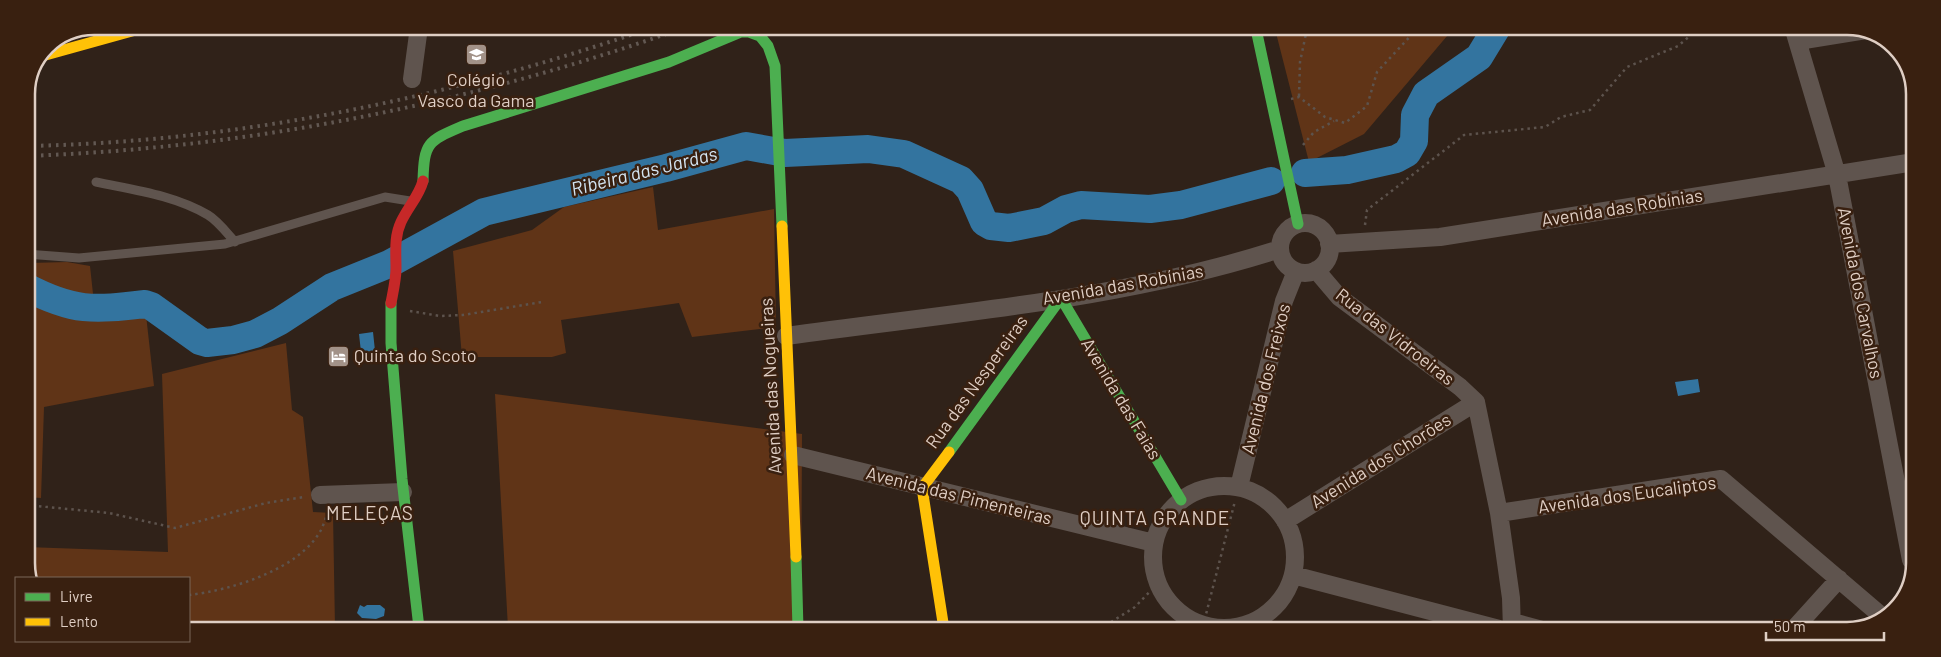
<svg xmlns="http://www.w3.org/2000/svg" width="1941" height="657" font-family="Barlow,sans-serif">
<rect width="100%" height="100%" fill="#302219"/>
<path fill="#603417" d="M1275,29H1453L1364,134L1309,162Z
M653,187L658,230L774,209L776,327L692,337L679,303L561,320L566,353L552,357H462L453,251L532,230L564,207Z
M67,262L90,266L94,303C58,299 51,298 26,271L30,263Z
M26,297L49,311L74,317L146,315L154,386L44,407L41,498L26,497Z
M286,343L292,410L303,417L313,512L333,513L335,628L189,627V578H30L26,568V547L168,552L162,374Z
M495,394L802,434L801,629L508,628Z"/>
<path fill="#33749f" d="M373,332L376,360L362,361L359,334Z
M1698,379L1700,392L1678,396L1675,382Z
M360,605L364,607L367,605H380L385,609L384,616L376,619L362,618L357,613Z"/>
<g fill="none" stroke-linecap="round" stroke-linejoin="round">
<path stroke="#33749f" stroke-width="28" d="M1305,173L1347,170L1396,159L1407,153L1414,141L1415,115L1426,94L1479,57L1496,29
M26,287C74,312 93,310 145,304L151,306L200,341L207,343L233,340L255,334L280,321L332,287L389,264L484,212L666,168L746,146L785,153L868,149L904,154L961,180L970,190L984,222L991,226L1009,228L1044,221L1066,209L1081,205L1150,209L1181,205L1271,181"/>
<path stroke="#5d534d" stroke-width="2.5" stroke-dasharray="2.5 4" stroke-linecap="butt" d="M1299,96L1300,62L1307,29
M1291,99L1299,97L1325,117L1345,123L1367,106L1377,72L1417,29
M1303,145L1314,132L1334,121
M1365,225L1367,210L1464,135L1545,127L1561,117L1590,110L1627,67L1678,46L1698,29
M410,311L440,316L463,315L542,302
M26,505L109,513L175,528L266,503L304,497
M189,595C231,590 299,570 321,530C324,524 326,517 328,511
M1203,626L1235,501
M1100,629L1135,607L1158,583"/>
<path stroke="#5f544e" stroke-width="9" d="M96,182C134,190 174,195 208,215C218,221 227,233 235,242
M26,254L79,258L225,244L385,197L410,201"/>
<path stroke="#5f544e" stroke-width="18" d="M1794,30L1837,175L1911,560
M1798,41L1866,30
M412,79L419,27
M1280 248a25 25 0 1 1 50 0a25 25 0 1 1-50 0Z
M1329,244L1440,237L1914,162
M1316,270L1339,297L1460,387L1476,402
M786,336C950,313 1122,300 1280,249
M1476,402L1499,513L1511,598L1512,630
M793,455L1154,543
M1153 557a71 71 0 1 1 142 0a71 71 0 1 1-142 0Z
M1239,487L1284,301L1296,271
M320,495L403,492
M1499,513L1721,479L1884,618
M1285,521L1476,402
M1293,575L1503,630
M1513,622L1542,630
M1792,631L1839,579"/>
<path stroke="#4caf50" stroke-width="11" d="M1256,29L1298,224
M423,181C424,142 428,141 463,126L669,62L741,32H749L760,36L768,46L775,66L782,226
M391,303V343L402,479L419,628
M949,452L1061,298L1181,500
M796,557L798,629"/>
<path stroke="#ffc107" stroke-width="11" d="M42,56L150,26
M782,226L796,557
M944,629L922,488L949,452"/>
<path stroke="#c62828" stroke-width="11" d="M391,303C393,292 396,280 396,268C396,252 394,237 401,222C408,207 419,196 423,181"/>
<path stroke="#625852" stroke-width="4" stroke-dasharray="2.5 5" stroke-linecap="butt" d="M26,146C240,142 452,97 654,27
M26,156C253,148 473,103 686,27"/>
</g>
<defs>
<symbol id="school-square" viewBox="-11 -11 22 22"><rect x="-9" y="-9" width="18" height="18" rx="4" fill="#a29288" stroke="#392010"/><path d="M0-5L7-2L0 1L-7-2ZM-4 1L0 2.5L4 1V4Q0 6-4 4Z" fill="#fff"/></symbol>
<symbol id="hotel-square" viewBox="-11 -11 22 22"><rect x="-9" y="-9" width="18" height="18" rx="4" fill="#a29288" stroke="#392010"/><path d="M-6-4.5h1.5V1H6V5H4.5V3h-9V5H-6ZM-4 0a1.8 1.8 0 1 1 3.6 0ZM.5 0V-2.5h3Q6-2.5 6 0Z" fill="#fff"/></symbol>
</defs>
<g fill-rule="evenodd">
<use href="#school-square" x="464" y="42" width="25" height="25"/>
<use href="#hotel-square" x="326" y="344" width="25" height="25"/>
</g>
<g text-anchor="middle" stroke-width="5" stroke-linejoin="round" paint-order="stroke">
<g font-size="18" fill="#dfcec4" stroke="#392010">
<text x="476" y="86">Colégio<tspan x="476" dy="21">Vasco da Gama</tspan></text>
<text x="354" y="362" text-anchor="start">Quinta do Scoto</text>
</g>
<g font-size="18" fill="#dfcec4" stroke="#392010">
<text transform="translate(1622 208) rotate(-9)" y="6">Avenida das Robínias</text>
<text transform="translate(1123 285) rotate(-10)" y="6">Avenida das Robínias</text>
<text transform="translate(1860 293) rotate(79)" y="6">Avenida dos Carvalhos</text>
<text transform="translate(1395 337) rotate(38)" y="6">Rua das Vidroeiras</text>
<text transform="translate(1266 379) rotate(-76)" y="6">Avenida dos Freixos</text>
<text transform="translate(977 382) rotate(-54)" y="6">Rua das Nespereiras</text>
<text transform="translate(771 386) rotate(-93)" y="6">Avenida das Nogueiras</text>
<text transform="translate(1121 399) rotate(59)" y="6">Avenida das Faias</text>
<text transform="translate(1381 461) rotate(-32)" y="6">Avenida dos Chorões</text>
<text transform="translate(1627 495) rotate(-8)" y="6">Avenida dos Eucaliptos</text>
<text transform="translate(959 496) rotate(14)" y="6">Avenida das Pimenteiras</text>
</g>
<g font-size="19" font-style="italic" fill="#d4e5f3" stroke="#392010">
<text transform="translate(644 171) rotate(-14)" y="7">Ribeira das Jardas</text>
</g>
<g font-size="19" letter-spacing="1" fill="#dfcec4" stroke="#392010">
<text x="370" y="520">MELEÇAS</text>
<text x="1155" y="525">QUINTA GRANDE</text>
</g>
</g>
<path d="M0 0H1941V657H0ZM94 35H1847A59 59 0 0 1 1906 94V563A59 59 0 0 1 1847 622H94A59 59 0 0 1 35 563V94A59 59 0 0 1 94 35Z" fill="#392010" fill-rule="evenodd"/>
<path fill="none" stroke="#dfcec4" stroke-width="2.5" d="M94 35H1847A59 59 0 0 1 1906 94V563A59 59 0 0 1 1847 622H94A59 59 0 0 1 35 563V94A59 59 0 0 1 94 35Z"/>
<rect x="15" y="577" width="175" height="65" fill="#392010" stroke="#7b6658"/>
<rect x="25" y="593" width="25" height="8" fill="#4caf50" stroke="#7b6658"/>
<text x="60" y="602" font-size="15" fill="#dfcec4">Livre</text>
<rect x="25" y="618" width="25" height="8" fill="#ffc107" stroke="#7b6658"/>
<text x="60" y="627" font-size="15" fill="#dfcec4">Lento</text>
<path d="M1766 632v8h118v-8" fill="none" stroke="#dfcec4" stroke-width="2.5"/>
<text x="1774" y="632" font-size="15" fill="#dfcec4" stroke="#392010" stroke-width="4" paint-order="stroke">50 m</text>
</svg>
